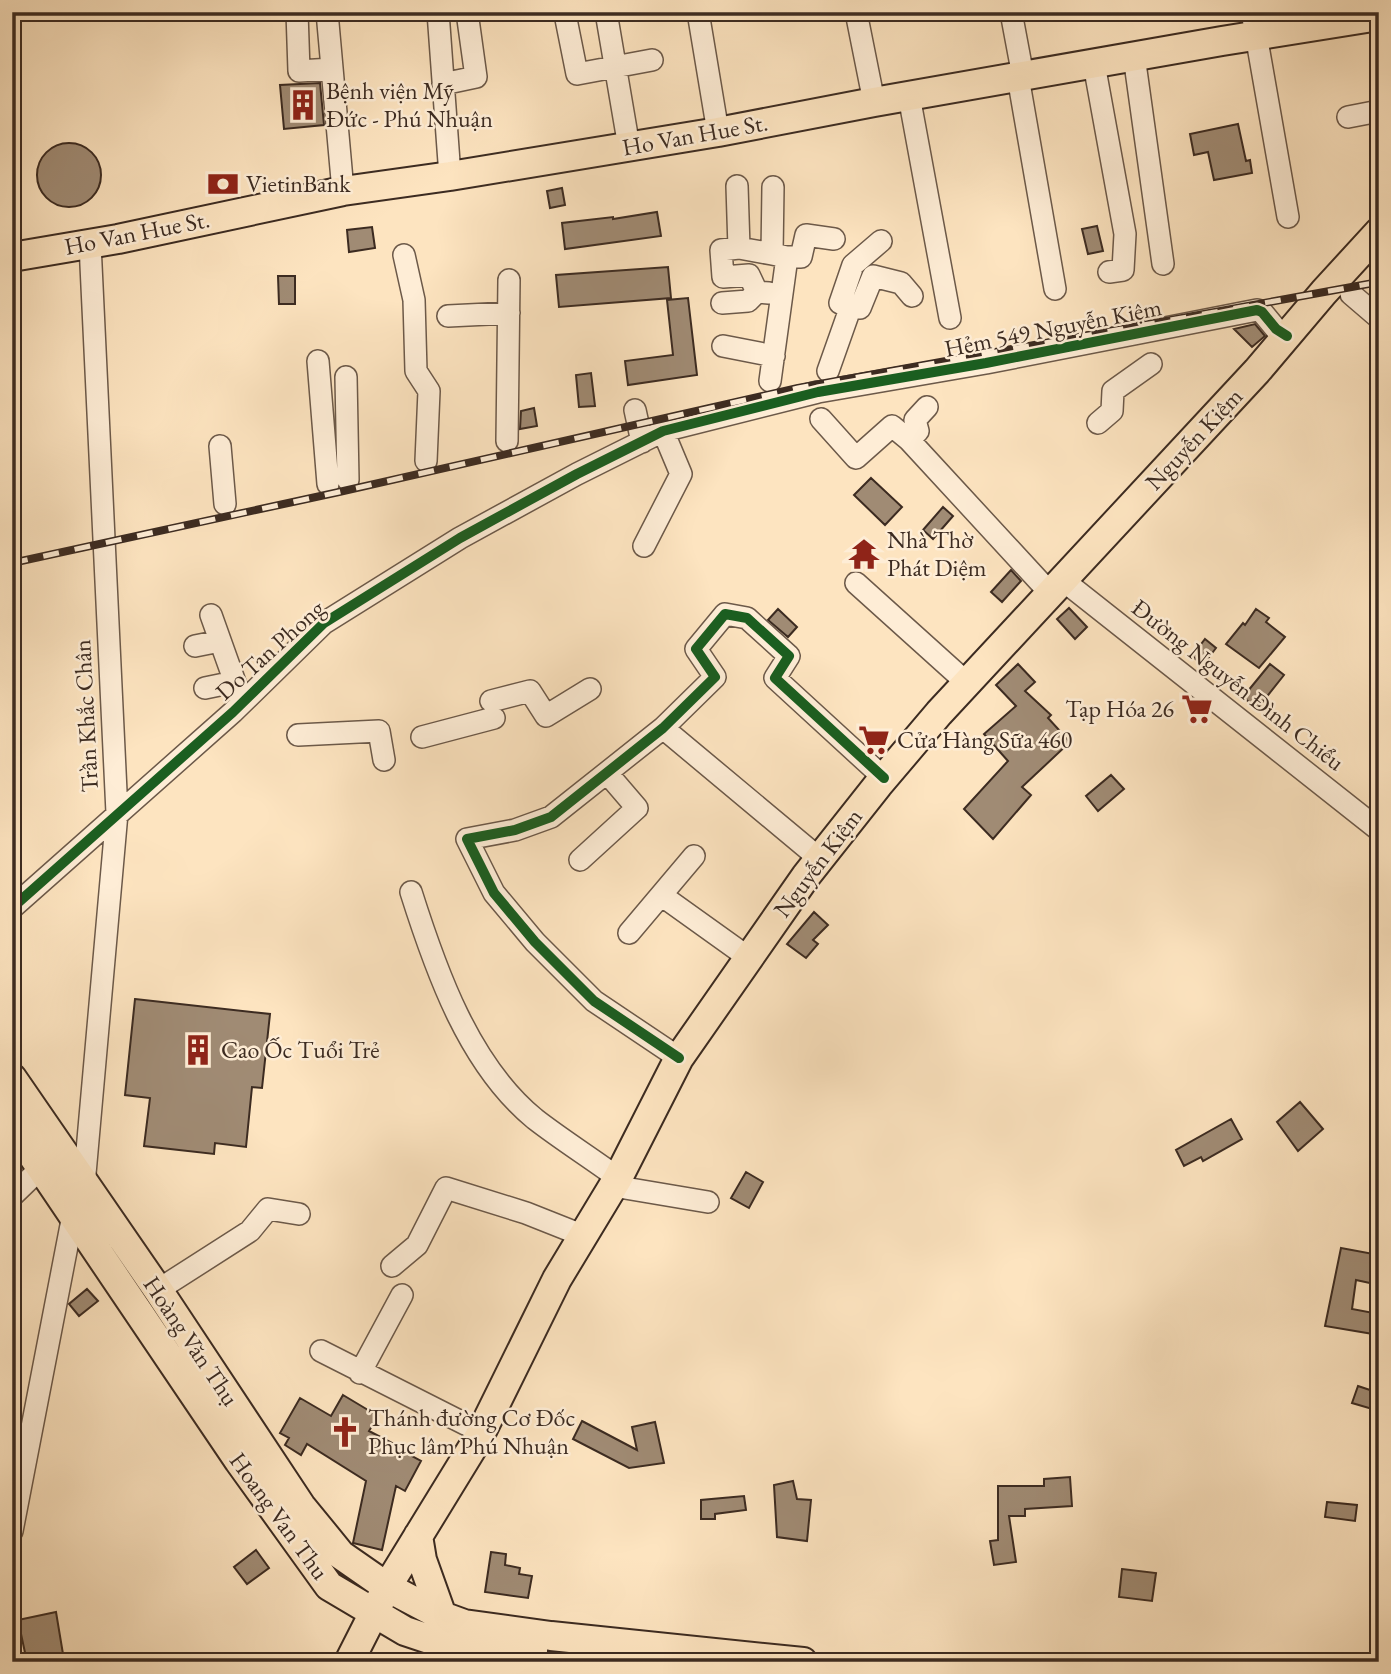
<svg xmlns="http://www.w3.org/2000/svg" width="1391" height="1674" font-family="'EB Garamond',serif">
<rect width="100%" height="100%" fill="#fde4c0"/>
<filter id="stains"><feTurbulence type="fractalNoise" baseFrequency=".00286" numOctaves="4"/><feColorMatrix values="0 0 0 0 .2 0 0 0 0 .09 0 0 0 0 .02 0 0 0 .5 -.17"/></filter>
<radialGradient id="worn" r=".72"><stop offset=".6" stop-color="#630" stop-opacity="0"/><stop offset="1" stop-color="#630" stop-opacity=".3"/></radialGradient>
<path fill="#a08b74" stroke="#3c2b21" stroke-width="2" d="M320,83L324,125L284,129L280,85Z
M1238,124L1246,161L1250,160L1252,173L1214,180L1208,152L1194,155L1190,134Z
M37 175a32 32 0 1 1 64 0a32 32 0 1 1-64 0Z
M562,188L565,205L550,208L547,191Z
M657,212L661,236L565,249L562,223L613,217V219Z
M1097,226L1103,251L1088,254L1082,229Z
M372,227L375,248L349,252L347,230Z
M668,267L671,298L559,307L556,275Z
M278,276H295V304H279Z
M688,298L697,375L628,385L625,361L673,355L667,300Z
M1255,324L1265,336L1252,347L1234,329Z
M591,373L595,406L579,407L576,375Z
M534,408L537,426L520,429L521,411Z
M871,478L902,507L885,525L854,495Z
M943,507L953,516L933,539L923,530Z
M1011,570L1021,581L1002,602L991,592Z
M1069,608L1087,627L1075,639L1057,619Z
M778,609L797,627L788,637L768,620Z
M1256,609L1269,618L1266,622L1285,637L1259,668L1226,644L1243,623L1245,625Z
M1205,639L1216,648L1203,665L1192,656Z
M1018,664L1035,682L1025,691L1051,715L1048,718L1070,742L1022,787L1031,795L993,839L964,809L1008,761L984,734L1016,706L996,685Z
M1270,664L1284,675L1257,709L1243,697Z
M1111,775L1124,789L1098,811L1086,796Z
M814,912L828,925L813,940L818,944L806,958L787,944Z
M135,999L270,1014L262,1088L252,1087L246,1147L215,1143L214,1154L144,1146L150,1098L125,1095Z
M1300,1102L1323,1129L1298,1151L1277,1122Z
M1231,1119L1242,1139L1203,1161L1201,1157L1184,1166L1176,1150Z
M746,1172L763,1182L749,1208L731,1198Z
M1341,1248L1379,1255V1285L1356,1280L1352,1309L1379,1314V1335L1325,1326Z
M87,1289L98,1301L79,1316L69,1304Z
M1358,1386L1379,1393V1411L1352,1403Z
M343,1395L378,1416L369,1431L413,1454L412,1456L421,1461L405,1491L396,1486L382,1550L353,1543L366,1481L307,1444L301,1455L285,1445L289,1438L280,1433L300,1398L331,1416Z
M582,1421L637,1450L632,1427L655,1422L664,1463L629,1468L573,1439Z
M1070,1477L1072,1506L1025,1509V1516H1009L1016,1562L994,1565L990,1541L998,1540V1486H1044V1479Z
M793,1481L797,1499L811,1500L807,1541L777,1537L774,1485Z
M744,1496L746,1510L715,1514V1519H701V1500Z
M1327,1502L1357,1505L1355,1521L1325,1517Z
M256,1550L269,1568L247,1584L234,1567Z
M491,1552L506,1554L505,1565L520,1568L519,1574L532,1576L528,1598L485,1592Z
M1122,1569L1156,1573L1152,1601L1119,1597Z
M56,1612L63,1654L27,1662L18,1620Z"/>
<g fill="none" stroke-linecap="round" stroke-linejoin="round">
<defs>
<path id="minor" d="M297,12L299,71L332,69
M327,12L343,191
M438,12L450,176
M606,12L629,147
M698,12L718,132
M856,12L874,102
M1011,12L1023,76
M1252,12L1288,217
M565,14L577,74L652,60
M1134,56L1163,264
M1094,64L1125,234L1123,270L1109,272
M1018,77L1055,289
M443,84L476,77L467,12
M909,96L950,318
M1348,117L1379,111
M737,186L739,248L772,254
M739,248L721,250L723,277L749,275L757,292
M404,255L414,300L416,371L429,391L426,461
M787,257H801L806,235L834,239
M1351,294L1379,318
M722,303L748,301L757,292L769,293
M851,306L840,303L853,265L881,241
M448,316L509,313
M723,346L774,356
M318,361L328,484
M828,371L851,306L860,308L873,276L901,283L912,296
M346,377L348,480
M770,381L787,257L772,254L773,187
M635,410L642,442
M821,419L856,458L892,426L909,440L1051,594
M1098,423L1112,411L1113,391L1151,364
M909,440L918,431L915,420L927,407
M507,441L509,280
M220,446L225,504
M644,546L681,474L663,431
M1064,581L1379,830
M856,583L967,683
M211,615L242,702
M195,646L220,641
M205,688L234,682
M491,701L530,691L546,716L590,689
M663,728L820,859
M298,735L379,731L384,760
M422,737L494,718
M580,860L637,808L607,773
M411,892C436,971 469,1065 535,1119C562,1140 591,1158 618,1178
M661,895L749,958
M12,908L233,712L324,623L460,538L577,474L663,431L818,392L986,363L1257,310L1262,312L1276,329L1287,336
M629,933L694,856
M679,1058L594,1001L535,942L494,893L467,839L515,830L551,817L663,728L715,677L696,649L725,614L747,618L789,656L775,678L884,778
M84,1185L117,813L90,244
M613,1186L708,1202
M12,1196L41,1168
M392,1266L417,1245L446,1188L526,1213L584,1236
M158,1290L250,1231L268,1209L299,1214
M321,1351L481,1432
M360,1373L402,1295
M12,1531L73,1215
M626,1662V1660"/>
<path id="major" d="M12,257L118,239L343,191L450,176L718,132L874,102L1222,41L1379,16
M12,1078L158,1290L301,1506L341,1555L387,1587L442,1616L464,1624L551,1636L803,1662
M12,1125L239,1461L329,1586L405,1631L444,1644L533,1651
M418,1536L422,1560L442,1616
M349,1662L387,1587L479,1437L557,1279L618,1178L679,1058L806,876L878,785L939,713L1257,371L1324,292L1379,232"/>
</defs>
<use href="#minor" stroke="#6c5949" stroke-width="24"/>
<use href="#major" stroke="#3c2b21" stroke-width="32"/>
<use href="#minor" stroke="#feedd6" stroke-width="21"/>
<use href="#major" stroke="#fde4c0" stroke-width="28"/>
<defs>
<path id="rail" d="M12,563L339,492L798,388L1379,282"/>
</defs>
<use href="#rail" stroke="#3c2b21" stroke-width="8"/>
<use href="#rail" stroke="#feedd6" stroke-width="5" stroke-dasharray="16" stroke-linecap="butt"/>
<defs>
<path id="cycleway" d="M12,908L233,712L324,623L460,538L577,474L663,431L818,392L986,363L1257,310L1262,312L1276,329L1287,336
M679,1058L594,1001L535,942L494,893L467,839L515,830L551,817L663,728L715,677L696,649L725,614L747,618L789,656L775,678L884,778"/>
</defs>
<use href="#cycleway" stroke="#feedd6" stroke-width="15"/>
<use href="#cycleway" stroke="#1b5e20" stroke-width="10"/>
</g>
<defs>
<symbol id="building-bare" viewBox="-9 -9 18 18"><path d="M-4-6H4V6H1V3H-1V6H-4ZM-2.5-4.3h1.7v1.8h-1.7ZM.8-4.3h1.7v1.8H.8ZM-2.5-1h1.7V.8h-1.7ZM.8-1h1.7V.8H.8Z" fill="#8f2418" stroke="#feedd6" stroke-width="2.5" paint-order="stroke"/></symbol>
<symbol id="bank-bare" viewBox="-9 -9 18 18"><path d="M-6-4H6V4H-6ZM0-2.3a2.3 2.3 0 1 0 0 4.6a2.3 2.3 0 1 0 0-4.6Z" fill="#8f2418" stroke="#feedd6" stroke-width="2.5" paint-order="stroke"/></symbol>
<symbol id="temple-bare" viewBox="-9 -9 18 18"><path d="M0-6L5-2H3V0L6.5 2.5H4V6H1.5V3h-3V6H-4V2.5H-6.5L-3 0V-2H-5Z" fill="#8f2418" stroke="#feedd6" stroke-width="2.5" paint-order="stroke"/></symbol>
<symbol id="supermarket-bare" viewBox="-9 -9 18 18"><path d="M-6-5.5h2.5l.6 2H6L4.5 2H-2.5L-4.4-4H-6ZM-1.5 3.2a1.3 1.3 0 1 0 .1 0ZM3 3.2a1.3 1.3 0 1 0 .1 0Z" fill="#8f2418" stroke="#feedd6" stroke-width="2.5" paint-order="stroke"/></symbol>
<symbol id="church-bare" viewBox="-9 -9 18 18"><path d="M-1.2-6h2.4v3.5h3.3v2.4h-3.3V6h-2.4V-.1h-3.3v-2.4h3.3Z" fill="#8f2418" stroke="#feedd6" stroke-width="2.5" paint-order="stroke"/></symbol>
</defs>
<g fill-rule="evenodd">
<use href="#building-bare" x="281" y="83" width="44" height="44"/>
<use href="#bank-bare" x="201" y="162" width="44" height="44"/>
<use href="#temple-bare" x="842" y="532" width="44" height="44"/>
<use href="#supermarket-bare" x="1175" y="687" width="44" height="44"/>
<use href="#supermarket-bare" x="852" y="718" width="44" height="44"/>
<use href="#building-bare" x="176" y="1028" width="44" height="44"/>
<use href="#church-bare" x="323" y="1410" width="44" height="44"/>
</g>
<g text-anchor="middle" stroke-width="5" stroke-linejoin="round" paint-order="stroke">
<g font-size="24" fill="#3c2b21" stroke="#feedd6" text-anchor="start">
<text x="326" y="99">Bệnh viện Mỹ<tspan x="326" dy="28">Đức - Phú Nhuận</tspan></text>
<text x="246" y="192">VietinBank</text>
<text x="887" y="548">Nhà Thờ<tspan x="887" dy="28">Phát Diệm</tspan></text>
<text x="1174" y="717" text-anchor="end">Tạp Hóa 26</text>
<text x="897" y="748">Cửa Hàng Sữa 460</text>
<text x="221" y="1058">Cao Ốc Tuổi Trẻ</text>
<text x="368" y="1426">Thánh đường Cơ Đốc<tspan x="368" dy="28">Phục lâm Phú Nhuận</tspan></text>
</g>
<g font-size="24" fill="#3c2b21" stroke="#feedd6">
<text transform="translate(695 135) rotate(-10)" y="8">Ho Van Hue St.</text>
<text transform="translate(137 233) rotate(-11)" y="8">Ho Van Hue St.</text>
<text transform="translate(1053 328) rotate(-11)" y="8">Hẻm 549 Nguyễn Kiệm</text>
<text transform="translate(1194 439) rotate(-47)" y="8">Nguyễn Kiệm</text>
<text transform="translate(270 650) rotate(-42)" y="8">Do Tan Phong</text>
<text transform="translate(1238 685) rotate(38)" y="8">Đường Nguyễn Đình Chiểu</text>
<text transform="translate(86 716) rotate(-93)" y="8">Trần Khắc Chân</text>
<text transform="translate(818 863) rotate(-53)" y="8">Nguyễn Kiệm</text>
<text transform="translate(191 1341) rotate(56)" y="8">Hoàng Văn Thụ</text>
<text transform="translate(279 1516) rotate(54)" y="8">Hoang Van Thu</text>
</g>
</g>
<rect width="1391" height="1674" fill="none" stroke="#fde4c0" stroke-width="42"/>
<rect x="14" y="14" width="1363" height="1646" fill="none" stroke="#3c2b21" stroke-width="3.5"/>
<rect x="21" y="21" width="1349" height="1632" fill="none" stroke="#3c2b21" stroke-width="2"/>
<rect width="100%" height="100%" filter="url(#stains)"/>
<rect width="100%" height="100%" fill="url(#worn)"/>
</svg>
